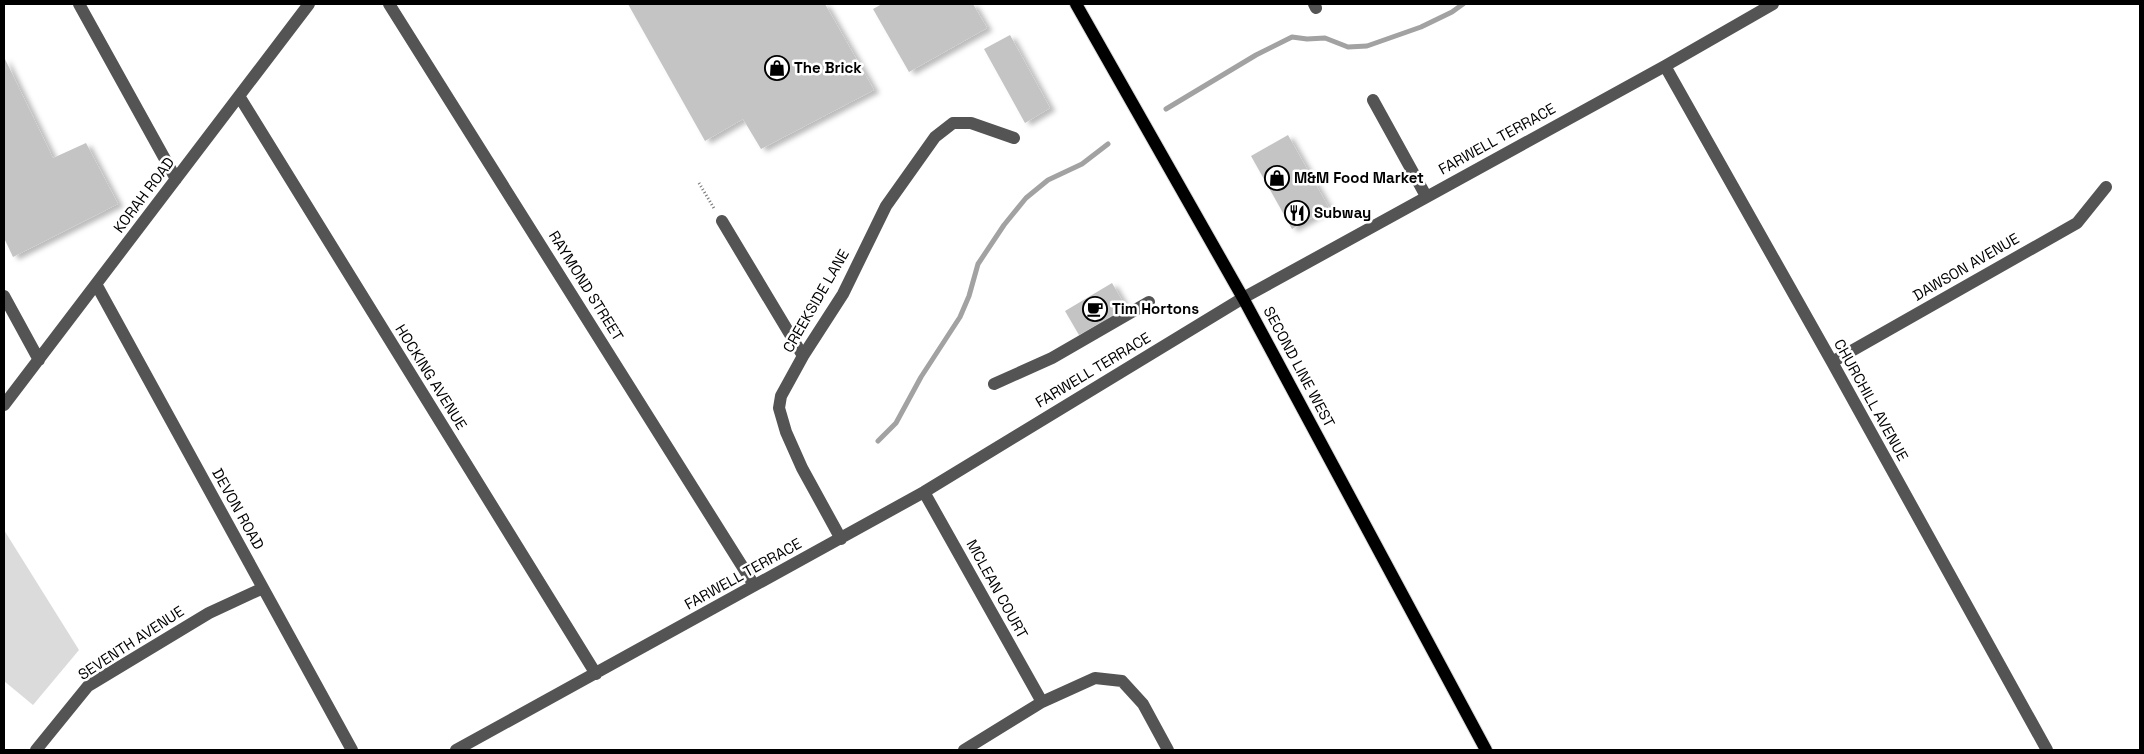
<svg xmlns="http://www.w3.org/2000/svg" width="2144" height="754" font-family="'Space Grotesk',sans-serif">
<defs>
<filter id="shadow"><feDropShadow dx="5.5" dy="3" stdDeviation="2.5" flood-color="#0004"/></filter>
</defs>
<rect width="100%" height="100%" fill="#fff"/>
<path fill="#dbdbdb" d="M4,530L79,650L33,705L4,681Z"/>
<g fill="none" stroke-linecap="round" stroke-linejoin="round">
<path stroke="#a2a2a2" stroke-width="5" d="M1166,109L1256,55L1292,37L1307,39L1325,38L1348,47L1367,46L1421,27L1452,12L1463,4
M878,441L896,423L921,377L960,317L969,296L978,264L1004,225L1026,198L1048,180L1082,164L1108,144"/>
</g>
<path fill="#c4c4c4" filter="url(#shadow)" d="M628,4H825L874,90L761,149L743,119L705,141Z
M882,4H973L987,28L909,72L873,9Z
M1010,35L1050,108L1025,123L984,49Z
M4,57L53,158L86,143L118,204L13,257L4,238Z
M1288,135L1329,208L1292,229L1251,156Z
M1112,283L1126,307L1079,335L1065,311Z"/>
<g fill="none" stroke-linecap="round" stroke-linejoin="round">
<defs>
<path id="major" d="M1076,4L1243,298L1486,750"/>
</defs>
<use href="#major" stroke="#dbdbdb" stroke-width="14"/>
<path stroke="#767676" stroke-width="3" stroke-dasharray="1 2.5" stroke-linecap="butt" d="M699,183L715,210"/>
<path stroke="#545454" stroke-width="12" d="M79,4L176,179
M389,4L754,585
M1314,4L1316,8
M1665,66L1832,362L2047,750
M239,96L596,674
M1373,100L1426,196
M722,221L803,356
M96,284L352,750
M4,296L39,360
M1832,362L2077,223L2106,187
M994,384L1052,358L1149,302
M4,405L309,4
M924,492L1042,702
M841,539L802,468L786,432L779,408L781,396L803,356L843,294L886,206L935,137L953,123H971L1014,138
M36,750L88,686L209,613L263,588
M456,750L924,492L1243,298L1665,66L1773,4
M964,750L1042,702L1095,678L1122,681L1143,704L1168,750"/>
<use href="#major" stroke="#000" stroke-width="12"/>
</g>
<defs>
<symbol id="shop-ring" viewBox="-11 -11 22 22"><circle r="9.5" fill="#fff" stroke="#000" stroke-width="1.5"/><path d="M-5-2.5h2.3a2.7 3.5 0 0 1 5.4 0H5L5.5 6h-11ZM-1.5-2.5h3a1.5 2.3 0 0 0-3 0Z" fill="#000"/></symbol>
<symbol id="restaurant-ring" viewBox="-11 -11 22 22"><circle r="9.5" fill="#fff" stroke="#000" stroke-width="1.5"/><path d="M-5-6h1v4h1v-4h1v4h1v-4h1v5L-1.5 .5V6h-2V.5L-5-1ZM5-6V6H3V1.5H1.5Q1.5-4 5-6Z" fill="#000"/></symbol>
<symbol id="cafe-ring" viewBox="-11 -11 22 22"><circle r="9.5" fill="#fff" stroke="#000" stroke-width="1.5"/><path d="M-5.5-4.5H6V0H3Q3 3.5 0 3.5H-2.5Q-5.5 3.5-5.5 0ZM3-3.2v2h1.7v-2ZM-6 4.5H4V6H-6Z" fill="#000"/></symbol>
</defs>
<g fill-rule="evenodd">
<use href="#shop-ring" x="763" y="54" width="28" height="28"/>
<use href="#shop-ring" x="1263" y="164" width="28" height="28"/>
<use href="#restaurant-ring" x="1283" y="199" width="28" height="28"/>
<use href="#cafe-ring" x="1081" y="295" width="28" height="28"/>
</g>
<g text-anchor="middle" stroke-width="5" stroke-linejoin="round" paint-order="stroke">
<g font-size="15" font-weight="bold" fill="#000" stroke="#fff" text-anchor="start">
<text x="794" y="73">The Brick</text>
<text x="1294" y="183">M&amp;M Food Market</text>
<text x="1314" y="218">Subway</text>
<text x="1112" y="314">Tim Hortons</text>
</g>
<g font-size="15" fill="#000" stroke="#fff">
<text transform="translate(1497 139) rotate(-29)" y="5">FARWELL TERRACE</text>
<text transform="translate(144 195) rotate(-53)" y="5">KORAH ROAD</text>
<text transform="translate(1966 267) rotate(-30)" y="5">DAWSON AVENUE</text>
<text transform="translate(586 286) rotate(58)" y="5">RAYMOND STREET</text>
<text transform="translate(816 301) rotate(-60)" y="5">CREEKSIDE LANE</text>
<text transform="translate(1299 367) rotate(62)" y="5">SECOND LINE WEST</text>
<text transform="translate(1093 370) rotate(-31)" y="5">FARWELL TERRACE</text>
<text transform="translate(431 377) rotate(58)" y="5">HOCKING AVENUE</text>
<text transform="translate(1871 400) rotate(61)" y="5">CHURCHILL AVENUE</text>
<text transform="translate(238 509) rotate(61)" y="5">DEVON ROAD</text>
<text transform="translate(743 574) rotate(-29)" y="5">FARWELL TERRACE</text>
<text transform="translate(997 589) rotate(61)" y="5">MCLEAN COURT</text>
<text transform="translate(131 643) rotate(-33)" y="5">SEVENTH AVENUE</text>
</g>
</g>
<rect width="2144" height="754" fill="none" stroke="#000000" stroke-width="10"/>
</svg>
